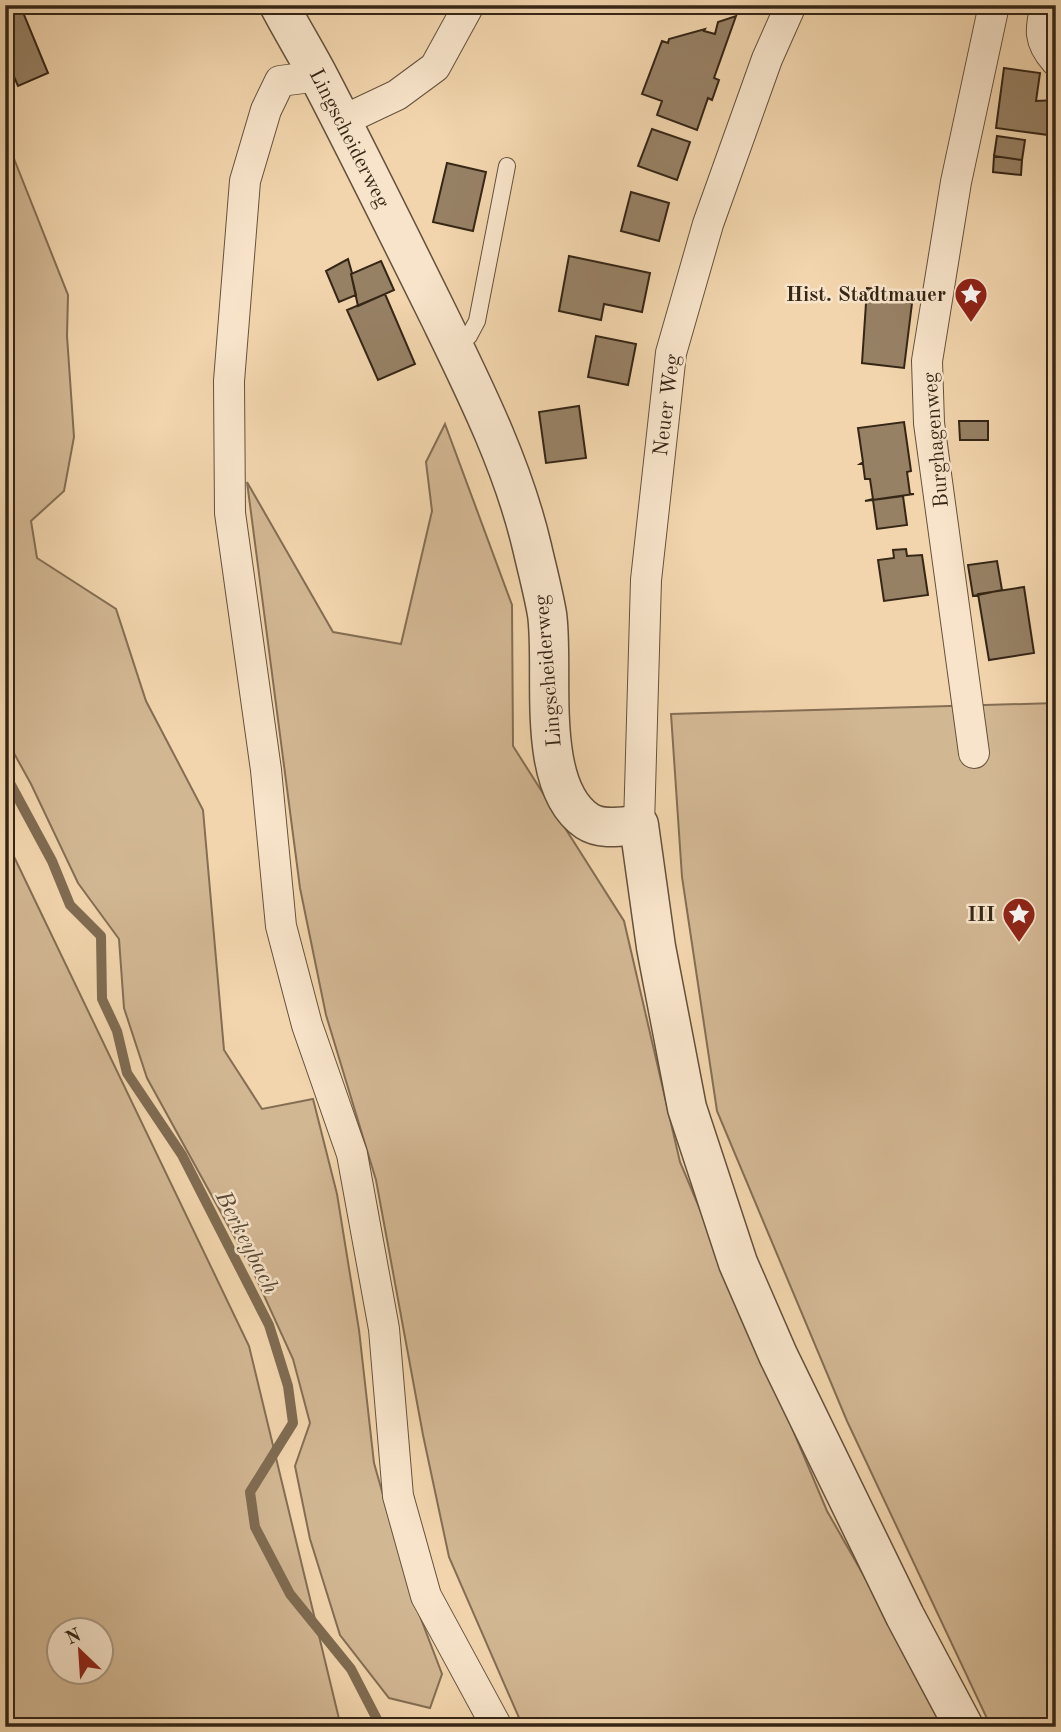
<svg xmlns="http://www.w3.org/2000/svg" width="1061" height="1732" font-family="'Old Standard TT',serif">
<rect width="100%" height="100%" fill="#f2d5ad"/>
<filter id="stains"><feTurbulence type="fractalNoise" baseFrequency=".00286" numOctaves="4"/><feColorMatrix values="0 0 0 0 .2 0 0 0 0 .09 0 0 0 0 .02 0 0 0 .5 -.17"/></filter>
<radialGradient id="worn" r=".72"><stop offset=".6" stop-color="#630" stop-opacity="0"/><stop offset="1" stop-color="#630" stop-opacity=".3"/></radialGradient>
<path fill="#d2b793" stroke="#846e54" stroke-width="2" fill-rule="evenodd" d="M5,136L68,295L67,336L74,437L64,491L31,521L37,558L116,609L146,701L203,810L224,1050L262,1109L313,1099L337,1194L359,1330L374,1463L410,1590L442,1674L430,1708L389,1698L340,1635L310,1539L295,1466L310,1423L293,1359L251,1267L147,1078L124,1008L119,939L78,883L31,784L5,737Z
M445,424L512,605L513,746L624,921L680,1162L827,1511L950,1727H523L449,1557L423,1435L376,1180L326,1015L300,888L247,482L333,632L401,644L432,511L426,462Z
M1056,703V1727H991L847,1421L717,1111L682,877L671,714Z
M5,838L249,1346L341,1727H5ZM60,1630H102V1672H60Z"/>
<g fill="none" stroke-linecap="round" stroke-linejoin="round">
<path stroke="#806c52" stroke-width="10" d="M5,774L52,861L70,905L101,936L102,999L117,1031L127,1073L182,1155L269,1325L288,1386L293,1423L250,1492L255,1527L290,1594L351,1669L381,1727"/>
</g>
<path fill="#978165" stroke="#352616" stroke-width="2" d="M5,5H20L48,73L18,86L5,56Z
M736,16L714,78L719,80L712,100L708,98L697,130L657,115L662,101L642,94L662,41L668,43L669,39L705,29L704,31L715,34L718,22Z
M1004,68L1040,73L1036,101L1056,100V136L996,128Z
M652,129L690,142L677,180L638,166Z
M997,136L1025,140L1022,160L994,156Z
M994,156L1022,160L1021,175L993,172Z
M447,163L486,172L473,231L433,222Z
M631,192L669,203L659,241L621,231Z
M569,256L650,273L642,312L604,304L601,320L559,311Z
M348,259L352,273L351,274L356,295L339,302L326,271Z
M381,261L394,290L358,306L351,274Z
M867,288L898,291L897,301L912,303L904,368L862,363Z
M385,294L415,364L378,380L347,310Z
M596,336L636,344L628,385L588,377Z
M579,406L586,458L546,463L539,412Z
M959,421H988V440H960Z
M904,422L911,471L907,472L910,494H914L865,501L873,499L870,479H865L863,464H860L863,462L858,428Z
M903,496L907,525L877,529L873,500Z
M906,549L907,556L922,555L928,595L884,601L878,560L894,558L893,550Z
M997,561L1002,590L973,596L968,565Z
M1024,587L1034,653L989,660L978,594Z"/>
<g fill="none" stroke-linecap="round" stroke-linejoin="round">
<defs>
<path id="service" d="M455,348L469,336L477,321L507,166"/>
<path id="minor" d="M1046,5C1040,29 1038,41 1056,61
M319,76L280,81L266,110L245,181L229,381L230,513L266,770L281,926L307,1025L352,1154L384,1329L398,1496L426,1596L497,1727
M342,121L397,95L435,67L469,5
M974,753L929,423L927,361L956,182L994,5
M639,825L646,580L671,353L708,224L767,59L791,5"/>
<path id="tertiary" d="M279,5C292,30 307,54 320,79C361,158 400,237 439,316C475,390 513,466 532,547C537,569 543,591 547,614C555,669 534,785 587,821C602,831 623,826 639,825L656,947L687,1108L738,1263L778,1355L905,1616L964,1727"/>
</defs>
<use href="#service" stroke="#64523c" stroke-width="18"/>
<use href="#minor" stroke="#64523c" stroke-width="32"/>
<use href="#tertiary" stroke="#64523c" stroke-width="41"/>
<use href="#service" stroke="#f7e4ca" stroke-width="16"/>
<use href="#minor" stroke="#f7e4ca" stroke-width="30"/>
<use href="#tertiary" stroke="#f7e4ca" stroke-width="38"/>
</g>
<defs>
<symbol id="sight-pin" viewBox="-11 -11 22 30"><path d="M0 17L-7.5 6A9.5 9.5 0 1 1 7.5 6Z" fill="#8f2418" stroke="#f7e4ca"/><path d="M0-6L1.8-2.2L6-1.7L2.9 1.2L3.7 5.4L0 3.3L-3.7 5.4L-2.9 1.2L-6-1.7L-1.8-2.2Z" fill="#fff"/></symbol>
</defs>
<g fill-rule="evenodd">
<use href="#sight-pin" x="952" y="275" width="38" height="52"/>
<use href="#sight-pin" x="1000" y="895" width="38" height="52"/>
</g>
<g text-anchor="middle" stroke-width="5" stroke-linejoin="round" paint-order="stroke">
<g font-size="21" fill="#352616" stroke="#f7e4ca">
<text transform="translate(350 138) rotate(63)" y="7">Lingscheiderweg</text>
<text transform="translate(666 405) rotate(-83)" y="7">Neuer Weg</text>
<text transform="translate(935 440) rotate(-95)" y="7">Burghagenweg</text>
<text transform="translate(547 671) rotate(-95)" y="7">Lingscheiderweg</text>
</g>
<g font-size="21" font-weight="bold" fill="#352616" stroke="#f7e4ca" text-anchor="end">
<text x="946" y="301">Hist. Stadtmauer</text>
<text x="995" y="921">III</text>
</g>
<g font-size="23" font-style="italic" fill="#5a4934" stroke="#f7e4ca">
<text transform="translate(248 1242) rotate(63)" y="8">Berkeybach</text>
</g>
</g>
<rect width="1061" height="1732" fill="none" stroke="#f2d5ad" stroke-width="28"/>
<rect x="7" y="7" width="1047" height="1718" fill="none" stroke="#352616" stroke-width="3.5"/>
<rect x="14" y="14" width="1033" height="1704" fill="none" stroke="#352616" stroke-width="2"/>
<g transform="translate(80 1651) rotate(335)"><circle r="33" fill="#f7e4ca" stroke="#a99882" stroke-width="2"/>
<path d="M0-5L12 26L0 18L-12 26Z" fill="#8f2418"/>
<text y="-10" font-size="19" font-weight="bold" text-anchor="middle" fill="#352616">N</text>
</g>
<rect width="100%" height="100%" filter="url(#stains)"/>
<rect width="100%" height="100%" fill="url(#worn)"/>
</svg>
